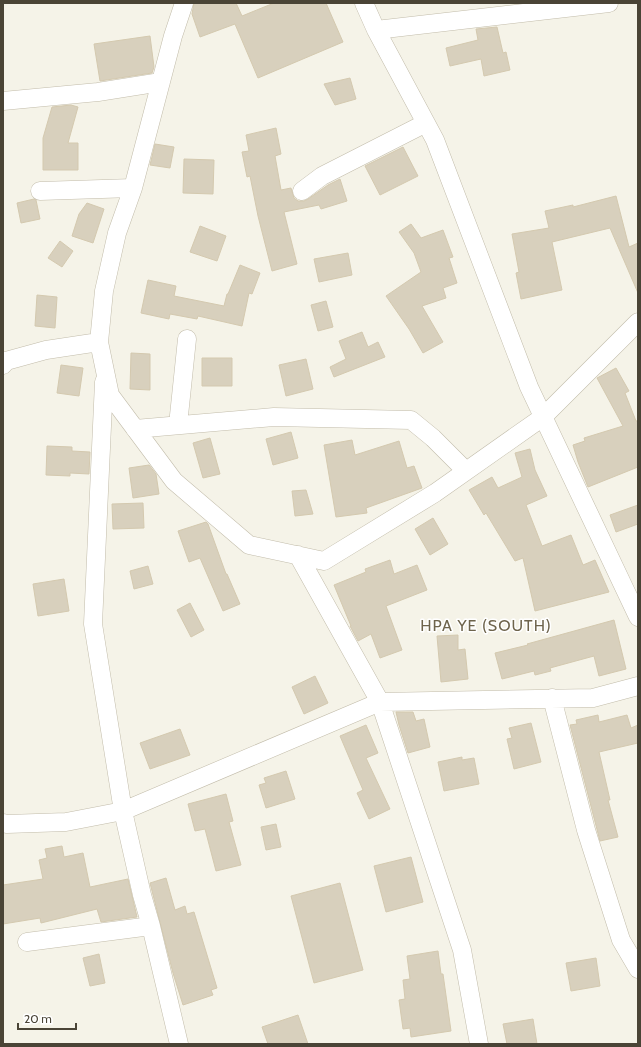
<svg xmlns="http://www.w3.org/2000/svg" width="641" height="1047" font-family="Cabin,sans-serif">
<rect width="100%" height="100%" fill="#f5f3e8"/>
<path fill="#d8d0bd" stroke="#d4c9af" d="M194,3H236L242,16L274,3H326L343,42L258,78L235,24L200,37L192,14Z
M497,27L503,53L506,52L510,70L484,76L481,59L450,66L446,48L478,40L476,29Z
M150,36L154,67L152,73L100,81L94,44Z
M350,78L356,99L335,105L324,84Z
M71,105L78,107L68,143H78V170H43V138L52,107Z
M276,128L281,154L275,156L281,190L291,188L294,198L298,201H304L308,199L328,185L340,179L347,201L321,209L319,205L284,212L297,264L272,271L258,216L250,176L247,177L242,152L249,151L246,135Z
M155,144L174,147L170,168L150,165Z
M403,147L418,176L380,195L365,166Z
M184,159L214,160L213,194L183,193Z
M616,196L629,247L638,243V293L610,228L552,242L562,290L521,299L516,273L519,272L512,234L549,228L545,211L573,205V207Z
M34,199L36,200L40,219L21,223L17,203Z
M87,203L104,209L93,243L72,236L79,214Z
M411,224L421,238L443,230L453,257L449,258L457,283L443,288L446,298L422,306L443,342L423,353L409,329L386,296L421,272L414,253L399,232Z
M200,226L226,236L217,261L190,252Z
M60,241L73,251L62,267L48,258Z
M348,253L352,275L319,282L314,259Z
M240,265L260,273L252,294L249,293L242,326L198,316L197,319L170,314L169,319L141,313L148,280L176,286L174,296L224,306L227,294H228Z
M37,295L57,297L55,328L35,326Z
M326,301L333,327L318,331L311,305Z
M362,332L368,347L378,342L385,357L334,377L330,367L346,359L339,341Z
M131,353L150,354V390L130,389Z
M202,358H232V386H202Z
M306,359L313,389L286,396L279,365Z
M61,365L83,368L79,396L57,393Z
M616,368L629,391L625,393L636,421H638V467L588,487L578,462L573,445L585,441L584,438L623,426L597,378Z
M291,432L298,458L273,465L266,439Z
M210,438L220,474L203,478L193,443Z
M352,440L355,455L399,441L407,468L414,466L422,488L366,508L367,513L336,517L324,445Z
M47,446L72,447V451L90,452L89,474L70,473V476L46,475Z
M530,449L535,470L547,496L526,505L542,546L571,535L583,565L595,560L609,592L535,611L523,558L515,561L486,513L484,515L469,490L492,477L498,488L522,477L515,453Z
M149,465L156,474L159,494L133,498L129,468Z
M306,490L313,514L295,516L292,491Z
M143,503L144,528L113,529L112,504Z
M638,505V524L616,532L610,515Z
M433,518L448,544L430,555L415,529Z
M206,522L208,524L226,574H227L240,604L223,611L200,558L189,562L178,531Z
M390,560L394,574L417,565L427,590L386,606L402,650L380,658L371,634L358,641L350,626H351L334,585L366,572L365,569Z
M148,566L153,584L134,589L130,571Z
M64,579L69,611L38,616L33,584Z
M190,603L204,630L191,637L177,610Z
M614,620L626,669L599,676L594,656L550,668L551,671L535,675L534,671L502,679L495,653L528,645L527,644Z
M458,635V650L465,649L468,679L441,682L437,636Z
M315,676L328,703L304,714L292,687Z
M396,712H413L416,721L424,719L430,747L408,753L399,725Z
M598,715L599,722L627,715L631,728L638,725V743L599,752L610,800H608L618,837L600,841L570,725L577,724L576,720Z
M531,723L541,762L514,769L507,739L512,738L509,728Z
M366,725L378,753L366,758L390,809L369,819L357,793L363,790L340,736Z
M180,729L190,755L150,769L140,743Z
M462,757V760L474,758L479,784L444,791L438,762Z
M286,771L295,799L266,808L259,785L266,783L264,778Z
M226,794L233,821L229,822L241,865L216,871L205,829L195,831L188,804Z
M276,824L281,847L266,850L261,827Z
M62,846L64,857L83,853L90,887L128,879L137,917L101,922L97,909L41,923L40,918L3,924V885L43,879L39,860L47,858L45,849Z
M411,857L423,902L386,912L374,866Z
M166,878L175,910L185,906L187,914L194,912L217,988L211,990L213,995L183,1005L173,973L150,883Z
M340,883L363,970L314,983L291,896Z
M438,951L441,974H443L451,1031L411,1037L410,1028L403,1029L399,1000L405,999L403,980L410,979L407,956Z
M99,954L105,983L90,986L83,958Z
M596,958L600,986L571,991L566,963Z
M298,1015L308,1044H268L262,1027Z
M533,1019L537,1044H507L503,1024Z"/>
<g fill="none" stroke-linecap="round" stroke-linejoin="round">
<defs>
<path id="minor" d="M184,3L173,36L133,188L117,233L104,291L99,342L110,395L174,481L249,545L324,561L435,493L543,417L638,322
M364,3L376,30L435,140L529,387L638,617
M376,30L609,3
M3,101L98,92L161,82
M40,191L133,188
M302,191L322,176L426,123
M3,365L6,361L46,350L99,342
M104,382L93,624L123,811L142,895L151,926L179,1044
M178,425L187,339
M135,429L274,417L411,420L433,438L466,471
M298,555L380,702L462,950L479,1044
M552,698L586,830L621,940L638,969
M3,823L7,824L66,822L123,811L380,702L593,698L638,686
M27,942L151,926"/>
</defs>
<use href="#minor" stroke="#c2bcaa" stroke-width="19"/>
<use href="#minor" stroke="#fff" stroke-width="18"/>
</g>
<g text-anchor="middle" stroke-width="3" stroke-linejoin="round" paint-order="stroke">
<g font-size="16" letter-spacing="1" fill="#6e644c" stroke="#fff">
<text x="486" y="631">HPA YE (SOUTH)</text>
</g>
</g>
<rect width="641" height="1047" fill="none" stroke="#4a4436" stroke-width="8"/>
<path d="M18 1023v6h58v-6" fill="none" stroke="#4a4436" stroke-width="2"/>
<text x="24" y="1023" font-size="12" fill="#4a4436" stroke="#ffffff" stroke-width="3" paint-order="stroke">20 m</text>
</svg>
